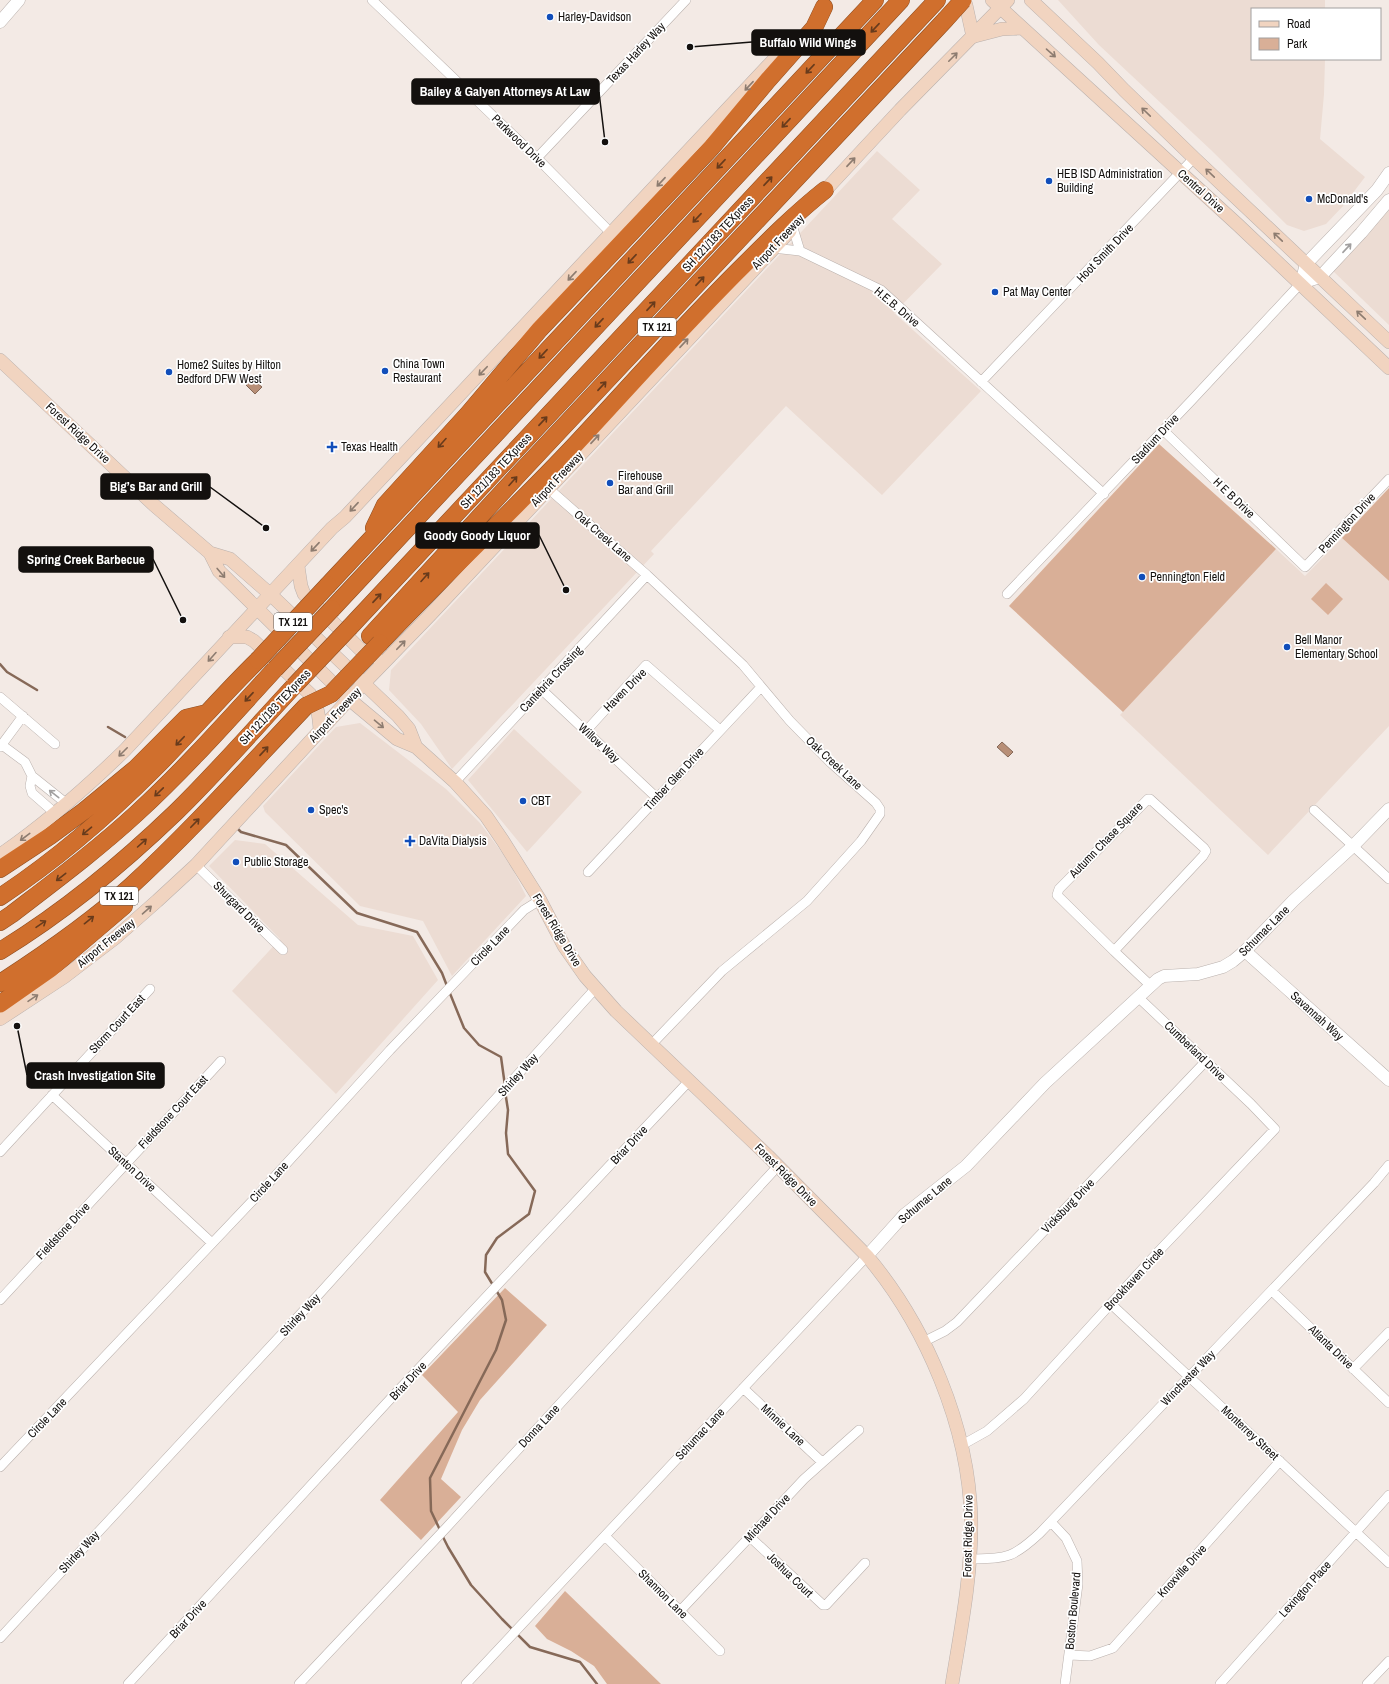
<svg xmlns="http://www.w3.org/2000/svg" width="1389" height="1684" font-family="'Archivo Narrow',sans-serif">
<rect width="100%" height="100%" fill="#f3eae5"/>
<path fill="#ecdcd3" d="M1058,0H1325V9H1252V59H1325L1324,94L1320,139L1365,177L1343,206L1326,224L1304,231L1287,225L1211,150L1099,45Z
M877,151L920,190L892,219L942,264L894,313L981,391L882,495L786,406L651,551L654,554L452,769L421,724L389,690L391,670Z
M1389,206V325L1333,271Z
M1342,538L1389,581V726L1268,855L1120,715L1276,549L1305,576Z
M360,723L446,789L480,823L509,862L526,896L452,976L423,921L360,906L265,812L263,806L336,727Z
M514,729L582,792L527,852L468,780Z
M235,840L265,844L358,925L413,936L438,980L336,1094L232,991L280,939L209,866Z"/>
<path fill="#d9af97" d="M1159,444L1276,549L1123,712L1009,606Z
M1389,488V581L1342,538Z
M1326,583L1343,599L1328,615L1311,599Z
M505,1288L547,1325L480,1400L462,1430L441,1479L461,1497L421,1540L380,1500L458,1412L422,1375Z
M565,1591L661,1684H607L594,1666L571,1651L547,1639L535,1626Z"/>
<path fill="#b88f77" stroke="#866958" d="M252,379L262,387L255,394L246,385Z
M1002,742L1013,752L1008,757L997,747Z"/>
<g fill="none" stroke-linecap="round" stroke-linejoin="round">
<path stroke="#866958" stroke-width="2.5" d="M0,664L7,672L37,690
M108,727L125,737
M238,829L241,832L286,845L357,913L417,932L442,973L447,986
M449,991L464,1028L479,1045L501,1057L505,1086
M440,1530L431,1511L430,1478L496,1350L506,1320L502,1300L485,1272L486,1255L497,1238L529,1214L535,1191L508,1154L506,1133L508,1110L505,1091
M442,1535L448,1547L471,1585L502,1619L530,1647L580,1662L597,1684"/>
<defs>
<path id="minor" d="M372,0L537,158L612,234
M537,158L686,0
M793,228L800,251
M773,248L800,251L881,290L1104,494
M981,382L1194,158
M1163,430L1305,567L1389,479
M549,489L647,575L743,665L790,721L831,763L876,803L880,809V814L861,841L807,901L722,971L652,1044
M1007,594L1191,401L1301,283
M541,689L657,798
M0,697L55,744
M586,731L646,665L720,730
M2,745L25,762L32,776L30,786L32,793L56,814
M0,747L23,716
M32,776L67,804
M455,782L647,575
M1148,799H1150L1204,848L1206,851L1203,856L1114,951L1057,895L1059,889Z
M1314,810L1389,879
M196,865L283,950
M588,872L761,687
M1114,951L1151,986
M52,1095L212,1243
M0,1152L150,989
M1272,1291L1389,1403
M0,1300L221,1061
M1111,1304L1389,1563
M923,1342L945,1331L957,1322L1206,1061
M1353,1369L1389,1332
M743,1388L822,1462
M962,1445L987,1431L1024,1399L1157,1253L1275,1129L1251,1104L1138,997
M0,1467L256,1197L390,1050L524,910L540,900
M1051,1522L1066,1538L1077,1561L1078,1584L1065,1684
M605,1536L720,1651
M750,1537L823,1605H826L865,1563
M970,1559C1007,1558 1012,1559 1040,1533L1374,1183L1389,1165
M680,1611L804,1479L859,1430
M0,1638L320,1293L595,989
M1070,1655L1090,1656L1113,1648L1280,1461
M128,1684L393,1396L690,1080
M299,1684L446,1528L778,1166
M466,1684L867,1256
M1220,1684L1389,1495
M1367,1684L1389,1661"/>
<path id="tertiary" d="M0,22L19,0
M1301,283L1306,264L1377,190L1389,173
M1301,283L1320,277L1361,233L1389,200
M1245,951L1389,1080
M867,1256L904,1215L966,1166L1045,1083L1158,979L1164,976L1198,974L1223,967L1233,961L1245,951L1293,901L1353,846L1389,809"/>
<path id="secondary" d="M961,0L966,5L973,37
M992,0L1237,224L1389,368
M1031,0L1098,63L1124,90L1194,158L1389,342
M975,36L1002,29L1022,28
M820,196L900,110L1008,0
M0,360L154,505L210,553L230,559L270,594L398,716L409,729L416,747
M210,553L219,571L349,699L397,739L416,747L455,782L486,816L503,841L540,900L564,946L585,976L616,1011L768,1156L867,1256C926,1326 969,1427 971,1519C972,1574 961,1629 952,1684
M298,566L301,586L304,594L365,654L376,657
M229,637H247L254,641L310,694C318,706 319,716 320,730
M0,855C45,824 86,788 125,750L332,528L345,517L795,37
M0,1019L64,977L115,938L157,901L196,865L364,683L430,615L790,231"/>
<path id="motorway" d="M374,528L385,505L468,414L540,329L712,147L768,80L814,28L824,7
M328,585L875,0
M332,609L901,0
M350,627L937,0
M370,636L518,475L945,20
M380,643C443,576 511,513 574,446C631,385 686,322 745,264C771,238 796,213 825,190
M0,869L50,836L84,811L135,769L186,718L207,713
M0,897C56,860 106,817 154,769C189,734 222,695 258,660
M0,922L12,914C55,881 98,849 137,813C186,768 230,718 275,669
M0,951C64,912 122,864 176,812C217,772 255,728 294,686
M0,983C45,954 91,922 131,886C193,829 248,767 306,706
M0,1004L50,969L124,906"/>
</defs>
<use href="#minor" stroke="#bab1ad" stroke-width="10"/>
<use href="#tertiary" stroke="#bab1ad" stroke-width="13"/>
<use href="#secondary" stroke="#bab1ad" stroke-width="14"/>
<use href="#motorway" stroke="#8e4e22" stroke-width="18"/>
<use href="#minor" stroke="#fff" stroke-width="9"/>
<use href="#tertiary" stroke="#fff" stroke-width="12"/>
<use href="#secondary" stroke="#f1d4c0" stroke-width="13"/>
<use href="#motorway" stroke="#d06f2d" stroke-width="17"/>
<defs>
<path id="motorway-bridge" d="M945,20L963,0
M258,660L328,585
M275,669L332,609
M294,686L350,627
M306,706L331,694L380,643"/>
</defs>
<use href="#motorway-bridge" stroke="#8e4e22" stroke-width="18" stroke-linecap="butt"/>
<use href="#motorway-bridge" stroke="#d06f2d" stroke-width="17"/>
</g>
<defs><path id="oneway-shaft" d="M-6 0H5M1.5-3L5.5 0L1.5 3" fill="none" stroke-width="1.6" stroke-linecap="round" stroke-linejoin="round"/></defs>
<g stroke="#683b1c">
<use href="#oneway-shaft" transform="translate(875 28) rotate(133)"/>
<use href="#oneway-shaft" transform="translate(810 69) rotate(133)"/>
<use href="#oneway-shaft" transform="translate(786 123) rotate(133)"/>
<use href="#oneway-shaft" transform="translate(721 164) rotate(133)"/>
<use href="#oneway-shaft" transform="translate(768 181) rotate(-47)"/>
<use href="#oneway-shaft" transform="translate(697 218) rotate(133)"/>
<use href="#oneway-shaft" transform="translate(632 259) rotate(133)"/>
<use href="#oneway-shaft" transform="translate(700 281) rotate(-47)"/>
<use href="#oneway-shaft" transform="translate(651 306) rotate(-47)"/>
<use href="#oneway-shaft" transform="translate(599 323) rotate(133)"/>
<use href="#oneway-shaft" transform="translate(543 354) rotate(133)"/>
<use href="#oneway-shaft" transform="translate(602 386) rotate(-47)"/>
<use href="#oneway-shaft" transform="translate(543 421) rotate(-47)"/>
<use href="#oneway-shaft" transform="translate(442 443) rotate(132)"/>
<use href="#oneway-shaft" transform="translate(513 481) rotate(-48)"/>
<use href="#oneway-shaft" transform="translate(425 577) rotate(-48)"/>
<use href="#oneway-shaft" transform="translate(377 598) rotate(-47)"/>
<use href="#oneway-shaft" transform="translate(249 697) rotate(133)"/>
<use href="#oneway-shaft" transform="translate(180 741) rotate(134)"/>
<use href="#oneway-shaft" transform="translate(264 751) rotate(-47)"/>
<use href="#oneway-shaft" transform="translate(159 792) rotate(136)"/>
<use href="#oneway-shaft" transform="translate(195 823) rotate(-46)"/>
<use href="#oneway-shaft" transform="translate(87 831) rotate(140)"/>
<use href="#oneway-shaft" transform="translate(142 843) rotate(-42)"/>
<use href="#oneway-shaft" transform="translate(61 877) rotate(142)"/>
<use href="#oneway-shaft" transform="translate(89 920) rotate(-39)"/>
<use href="#oneway-shaft" transform="translate(41 924) rotate(-34)"/>
</g>
<g stroke="#8d7c70">
<use href="#oneway-shaft" transform="translate(1051 53) rotate(41)"/>
<use href="#oneway-shaft" transform="translate(953 57) rotate(-45)"/>
<use href="#oneway-shaft" transform="translate(749 86) rotate(133)"/>
<use href="#oneway-shaft" transform="translate(1146 112) rotate(-136)"/>
<use href="#oneway-shaft" transform="translate(851 162) rotate(-47)"/>
<use href="#oneway-shaft" transform="translate(1210 173) rotate(-136)"/>
<use href="#oneway-shaft" transform="translate(661 182) rotate(133)"/>
<use href="#oneway-shaft" transform="translate(1278 237) rotate(-136)"/>
<use href="#oneway-shaft" transform="translate(572 276) rotate(133)"/>
<use href="#oneway-shaft" transform="translate(1361 315) rotate(-137)"/>
<use href="#oneway-shaft" transform="translate(684 343) rotate(-47)"/>
<use href="#oneway-shaft" transform="translate(483 371) rotate(134)"/>
<use href="#oneway-shaft" transform="translate(595 439) rotate(-47)"/>
<use href="#oneway-shaft" transform="translate(354 507) rotate(133)"/>
<use href="#oneway-shaft" transform="translate(315 547) rotate(133)"/>
<use href="#oneway-shaft" transform="translate(221 573) rotate(50)"/>
<use href="#oneway-shaft" transform="translate(401 645) rotate(-46)"/>
<use href="#oneway-shaft" transform="translate(212 657) rotate(132)"/>
<use href="#oneway-shaft" transform="translate(379 724) rotate(40)"/>
<use href="#oneway-shaft" transform="translate(123 752) rotate(135)"/>
<use href="#oneway-shaft" transform="translate(25 837) rotate(143)"/>
<use href="#oneway-shaft" transform="translate(147 910) rotate(-41)"/>
<use href="#oneway-shaft" transform="translate(33 998) rotate(-34)"/>
</g>
<g stroke="#a19f9f">
<use href="#oneway-shaft" transform="translate(1347 248) rotate(-47)"/>
<use href="#oneway-shaft" transform="translate(54 794) rotate(-142)"/>
</g>
<g fill="#114eba" stroke="#fff" stroke-width="1.5">
<circle cx="550" cy="17" r="4"/>
<circle cx="1049" cy="181" r="4"/>
<circle cx="1309" cy="199" r="4"/>
<circle cx="995" cy="292" r="4"/>
<circle cx="385" cy="371" r="4"/>
<circle cx="169" cy="372" r="4"/>
<path d="M330 441h4v4h4v4h-4v4h-4v-4h-4v-4h4z"/>
<circle cx="610" cy="483" r="4"/>
<circle cx="1142" cy="577" r="4"/>
<circle cx="1287" cy="647" r="4"/>
<circle cx="523" cy="801" r="4"/>
<circle cx="311" cy="810" r="4"/>
<path d="M408 835h4v4h4v4h-4v4h-4v-4h-4v-4h4z"/>
<circle cx="236" cy="862" r="4"/>
</g>
<g text-anchor="middle" stroke-width="3.5" stroke-linejoin="round" paint-order="stroke">
<g fill="#fff" stroke="#5a5856" stroke-width="1">
<rect x="638" y="318" width="38" height="18" rx="3"/>
<rect x="274" y="613" width="38" height="18" rx="3"/>
<rect x="100" y="887" width="38" height="18" rx="3"/>
</g>
<g font-size="11" font-weight="bold" fill="#13100e">
<text x="657" y="331">TX 121</text>
<text x="293" y="626">TX 121</text>
<text x="119" y="900">TX 121</text>
</g>
<g font-size="12" fill="#13100e" stroke="#fff" text-anchor="start">
<text x="558" y="21">Harley-Davidson</text>
<text x="1057" y="178">HEB ISD Administration<tspan x="1057" dy="14">Building</tspan></text>
<text x="1317" y="203">McDonald's</text>
<text x="1003" y="296">Pat May Center</text>
<text x="393" y="368">China Town<tspan x="393" dy="14">Restaurant</tspan></text>
<text x="177" y="369">Home2 Suites by Hilton<tspan x="177" dy="14">Bedford DFW West</tspan></text>
<text x="341" y="451">Texas Health</text>
<text x="618" y="480">Firehouse<tspan x="618" dy="14">Bar and Grill</tspan></text>
<text x="1150" y="581">Pennington Field</text>
<text x="1295" y="644">Bell Manor<tspan x="1295" dy="14">Elementary School</tspan></text>
<text x="531" y="805">CBT</text>
<text x="319" y="814">Spec's</text>
<text x="419" y="845">DaVita Dialysis</text>
<text x="244" y="866">Public Storage</text>
</g>
<g font-size="12" fill="#13100e" stroke="#fff">
<text transform="translate(636 53) rotate(-47)" y="4">Texas Harley Way</text>
<text transform="translate(519 141) rotate(44)" y="4">Parkwood Drive</text>
<text transform="translate(1201 191) rotate(42)" y="4">Central Drive</text>
<text transform="translate(718 234) rotate(-47)" y="4">SH 121/183 TEXpress</text>
<text transform="translate(778 242) rotate(-47)" y="4">Airport Freeway</text>
<text transform="translate(1105 253) rotate(-46)" y="4">Hoot Smith Drive</text>
<text transform="translate(897 307) rotate(40)" y="4">H.E.B. Drive</text>
<text transform="translate(78 433) rotate(43)" y="4">Forest Ridge Drive</text>
<text transform="translate(1155 439) rotate(-47)" y="4">Stadium Drive</text>
<text transform="translate(496 471) rotate(-47)" y="4">SH 121/183 TEXpress</text>
<text transform="translate(557 479) rotate(-47)" y="4">Airport Freeway</text>
<text transform="translate(1234 498) rotate(44)" y="4">H E B Drive</text>
<text transform="translate(1347 523) rotate(-47)" y="4">Pennington Drive</text>
<text transform="translate(603 536) rotate(41)" y="4">Oak Creek Lane</text>
<text transform="translate(551 679) rotate(-47)" y="4">Cantebria Crossing</text>
<text transform="translate(625 690) rotate(-45)" y="4">Haven Drive</text>
<text transform="translate(275 707) rotate(-47)" y="4">SH 121/183 TEXpress</text>
<text transform="translate(335 715) rotate(-47)" y="4">Airport Freeway</text>
<text transform="translate(599 743) rotate(43)" y="4">Willow Way</text>
<text transform="translate(834 763) rotate(43)" y="4">Oak Creek Lane</text>
<text transform="translate(674 779) rotate(-47)" y="4">Timber Glen Drive</text>
<text transform="translate(1106 840) rotate(-46)" y="4">Autumn Chase Square</text>
<text transform="translate(239 907) rotate(45)" y="4">Shurgard Drive</text>
<text transform="translate(557 930) rotate(59)" y="4">Forest Ridge Drive</text>
<text transform="translate(1264 931) rotate(-45)" y="4">Schumac Lane</text>
<text transform="translate(106 943) rotate(-39)" y="4">Airport Freeway</text>
<text transform="translate(490 946) rotate(-46)" y="4">Circle Lane</text>
<text transform="translate(1317 1016) rotate(42)" y="4">Savannah Way</text>
<text transform="translate(117 1024) rotate(-47)" y="4">Storm Court East</text>
<text transform="translate(1195 1051) rotate(44)" y="4">Cumberland Drive</text>
<text transform="translate(518 1075) rotate(-48)" y="4">Shirley Way</text>
<text transform="translate(173 1112) rotate(-47)" y="4">Fieldstone Court East</text>
<text transform="translate(629 1145) rotate(-47)" y="4">Briar Drive</text>
<text transform="translate(132 1169) rotate(43)" y="4">Stanton Drive</text>
<text transform="translate(786 1175) rotate(45)" y="4">Forest Ridge Drive</text>
<text transform="translate(269 1182) rotate(-47)" y="4">Circle Lane</text>
<text transform="translate(925 1200) rotate(-40)" y="4">Schumac Lane</text>
<text transform="translate(1068 1206) rotate(-46)" y="4">Vicksburg Drive</text>
<text transform="translate(63 1231) rotate(-47)" y="4">Fieldstone Drive</text>
<text transform="translate(1134 1279) rotate(-47)" y="4">Brookhaven Circle</text>
<text transform="translate(300 1315) rotate(-47)" y="4">Shirley Way</text>
<text transform="translate(1331 1347) rotate(44)" y="4">Atlanta Drive</text>
<text transform="translate(1188 1378) rotate(-46)" y="4">Winchester Way</text>
<text transform="translate(408 1381) rotate(-47)" y="4">Briar Drive</text>
<text transform="translate(47 1418) rotate(-46)" y="4">Circle Lane</text>
<text transform="translate(783 1425) rotate(43)" y="4">Minnie Lane</text>
<text transform="translate(539 1426) rotate(-47)" y="4">Donna Lane</text>
<text transform="translate(1250 1433) rotate(43)" y="4">Monterrey Street</text>
<text transform="translate(700 1434) rotate(-47)" y="4">Schumac Lane</text>
<text transform="translate(767 1518) rotate(-47)" y="4">Michael Drive</text>
<text transform="translate(968 1536) rotate(-89)" y="4">Forest Ridge Drive</text>
<text transform="translate(79 1552) rotate(-47)" y="4">Shirley Way</text>
<text transform="translate(1182 1571) rotate(-48)" y="4">Knoxville Drive</text>
<text transform="translate(790 1575) rotate(44)" y="4">Joshua Court</text>
<text transform="translate(1305 1589) rotate(-48)" y="4">Lexington Place</text>
<text transform="translate(663 1594) rotate(45)" y="4">Shannon Lane</text>
<text transform="translate(1073 1611) rotate(-85)" y="4">Boston Boulevard</text>
<text transform="translate(188 1619) rotate(-47)" y="4">Briar Drive</text>
</g>
</g>
<path fill="none" stroke="#13100e" stroke-width="1.5" d="M690 47L752 42M605 142L599 92M266 528L210 487M566 590L539 535M183 620L153 559M17 1026L27 1075"/>
<g fill="#13100e" stroke="#fff" stroke-width="1.5">
<circle cx="690" cy="47" r="4"/>
<circle cx="605" cy="142" r="4"/>
<circle cx="266" cy="528" r="4"/>
<circle cx="566" cy="590" r="4"/>
<circle cx="183" cy="620" r="4"/>
<circle cx="17" cy="1026" r="4"/>
</g>
<g fill="#13100e" stroke="#13100e" stroke-width="1.5">
<rect x="752" y="30" width="113" height="25" rx="4"/>
<rect x="412" y="79" width="187" height="25" rx="4"/>
<rect x="101" y="474" width="109" height="25" rx="4"/>
<rect x="416" y="523" width="123" height="25" rx="4"/>
<rect x="19" y="547" width="134" height="25" rx="4"/>
<rect x="27" y="1063" width="137" height="25" rx="4"/>
</g>
<g font-size="13" text-anchor="middle" font-weight="bold" fill="#fff">
<text x="808" y="47">Buffalo Wild Wings</text>
<text x="505" y="96">Bailey &amp; Galyen Attorneys At Law</text>
<text x="156" y="491">Big’s Bar and Grill</text>
<text x="477" y="540">Goody Goody Liquor</text>
<text x="86" y="564">Spring Creek Barbecue</text>
<text x="95" y="1080">Crash Investigation Site</text>
</g>
<rect x="1251" y="8" width="130" height="52" fill="#ffffff" stroke="#a19f9f"/>
<rect x="1259" y="21" width="20" height="6" fill="#f1d4c0" stroke="#a19f9f"/>
<text x="1287" y="28" font-size="12" fill="#13100e">Road</text>
<rect x="1259" y="38" width="20" height="12" fill="#d9af97" stroke="#a19f9f"/>
<text x="1287" y="48" font-size="12" fill="#13100e">Park</text>
</svg>
